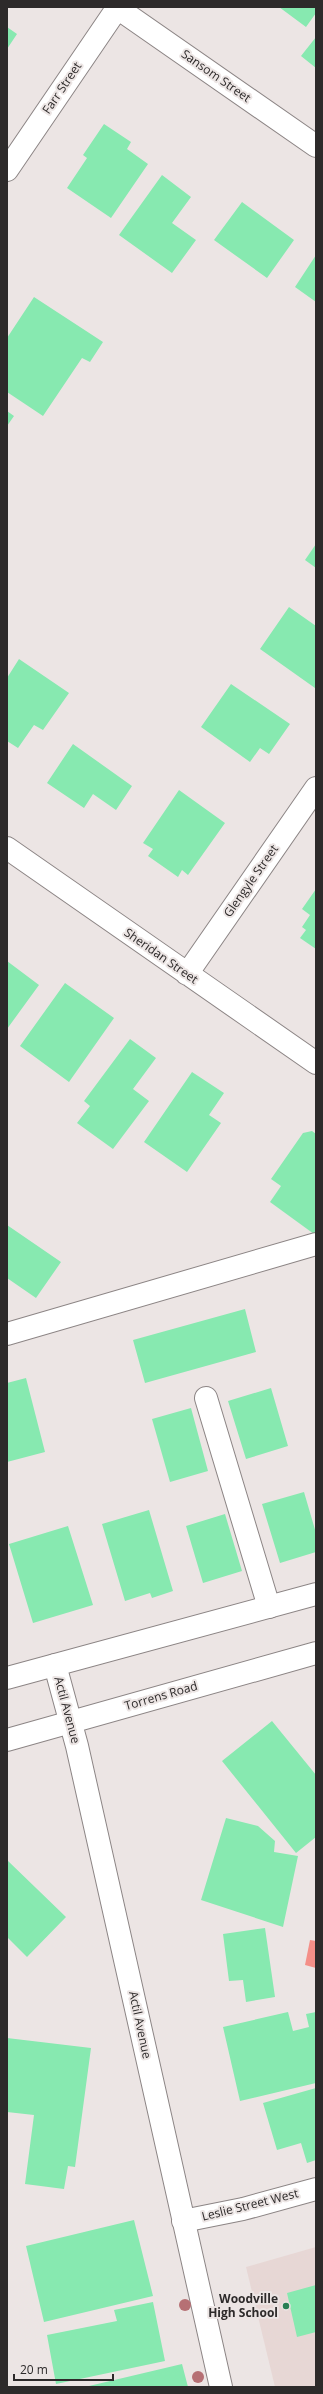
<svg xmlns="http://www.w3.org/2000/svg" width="323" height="2394" font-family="'Open Sans',sans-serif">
<rect width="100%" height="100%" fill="#ece5e4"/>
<path fill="#e7d7d5" d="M316,2247V2387H275L246,2267Z"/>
<path fill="#f48f88" d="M310,1940L316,1941V1968L305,1965Z"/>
<path fill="#87e9b0" d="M279,7H316V13L306,27Z
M7,27L17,34L7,49Z
M316,37V68L301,56Z
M104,124L131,142L127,149L148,164L111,218L67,188L87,158L83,155Z
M162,175L191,197L172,223L196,240L172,273L119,235Z
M242,202L294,240L267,278L214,240Z
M316,255V302L295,287Z
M34,297L103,342L90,362L82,358L43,416L7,392V338Z
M7,411L14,416L7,426Z
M316,544V568L305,560Z
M289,607L316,626L315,688L260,649Z
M19,659L69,693L43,730L34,725L18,748L7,741V678Z
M231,684L290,724L269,754L260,748L250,762L201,727Z
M73,744L132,786L116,810L93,794L84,808L47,783Z
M179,790L225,823L188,875L182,870L178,877L148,856L153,849L143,843Z
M316,889V949L300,938L306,930L302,927L310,915L302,909Z
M7,961L39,985L7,1029Z
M65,983L114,1018L69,1082L20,1046Z
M130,1039L156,1058L133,1089L149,1101L113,1149L77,1123L90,1106L84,1101Z
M192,1072L224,1093L209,1115L221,1123L187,1172L144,1142Z
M312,1131L316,1134V1231L314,1234L270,1202L281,1186L271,1179L303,1133Z
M7,1225L61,1262L36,1298L7,1278Z
M245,1309L256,1352L145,1383L133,1340Z
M26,1378L45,1452L7,1462V1383Z
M271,1388L288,1446L246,1459L228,1401Z
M191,1408L208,1471L170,1482L152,1419Z
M304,1492L316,1533V1552L280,1563L262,1504Z
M149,1510L173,1591L152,1598L150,1593L125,1601L102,1524Z
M225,1514L242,1571L203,1583L186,1526Z
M68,1526L93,1605L33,1623L9,1544Z
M272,1721L316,1775V1837L296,1853L222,1761Z
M226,1818L258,1826L275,1841L274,1852L298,1856L283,1927L201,1900Z
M7,1860L66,1917L27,1957L7,1937Z
M265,1928L275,1997L246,2002L243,1980L229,1981L223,1934Z
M288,2012L293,2031L309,2027L306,2014L316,2012V2083L240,2101L223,2027Z
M7,2038L91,2048L75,2167L68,2166L64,2189L25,2184L34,2115L7,2112Z
M316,2088V2160L307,2163L301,2143L277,2150L263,2103Z
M134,2220L153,2296L44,2322L26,2246Z
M316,2285V2332L297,2337L287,2293Z
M153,2302L165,2361L56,2384L47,2335L117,2321L114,2310Z
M182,2364L188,2387H89V2386Z"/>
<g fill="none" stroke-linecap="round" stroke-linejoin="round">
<defs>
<path id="minor" d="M116,7L316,146
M7,170L118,7
M7,848L316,1063
M187,974L316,788
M7,1334L316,1244
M206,1398L269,1607
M55,1665L77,1746L221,2387
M183,2221L243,2209L316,2189"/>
<path id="major" d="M7,1678L316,1594
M7,1740L316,1653"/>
</defs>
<use href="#minor" stroke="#8c8585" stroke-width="24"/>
<use href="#major" stroke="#8c8585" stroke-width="24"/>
<use href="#minor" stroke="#fff" stroke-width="22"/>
<use href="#major" stroke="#fff" stroke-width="22"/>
</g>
<g fill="#b67074">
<circle cx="185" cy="2305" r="6"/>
<circle cx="198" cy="2377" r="6"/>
</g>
<circle fill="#287f53" stroke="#ece5e4" stroke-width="1.5" cx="286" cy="2306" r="4"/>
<g text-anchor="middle" stroke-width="4" stroke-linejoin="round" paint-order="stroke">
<g font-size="12" fill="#2d2a2a" stroke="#ece5e4">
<text transform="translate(216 76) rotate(35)" y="4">Sansom Street</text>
<text transform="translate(62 88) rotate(-56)" y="4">Farr Street</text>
<text transform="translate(251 881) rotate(-55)" y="4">Glengyle Street</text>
<text transform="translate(161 956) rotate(35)" y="4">Sheridan Street</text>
<text transform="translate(161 1696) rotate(-16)" y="4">Torrens Road</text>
<text transform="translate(67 1710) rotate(75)" y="4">Actil Avenue</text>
<text transform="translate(140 2025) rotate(78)" y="4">Actil Avenue</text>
<text transform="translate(250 2205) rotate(-14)" y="4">Leslie Street West</text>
</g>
<g font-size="12" font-weight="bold" fill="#2d2a2a" stroke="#ece5e4" text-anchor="end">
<text x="278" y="2303">Woodville<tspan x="278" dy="14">High School</tspan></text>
</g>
</g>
<rect width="323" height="2394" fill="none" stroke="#2d2a2a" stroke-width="16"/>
<path d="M14 2374v6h99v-6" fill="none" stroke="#2d2a2a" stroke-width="2"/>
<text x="20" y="2374" font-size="12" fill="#2d2a2a" stroke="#ece5e4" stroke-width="3" paint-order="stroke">20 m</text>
</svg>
